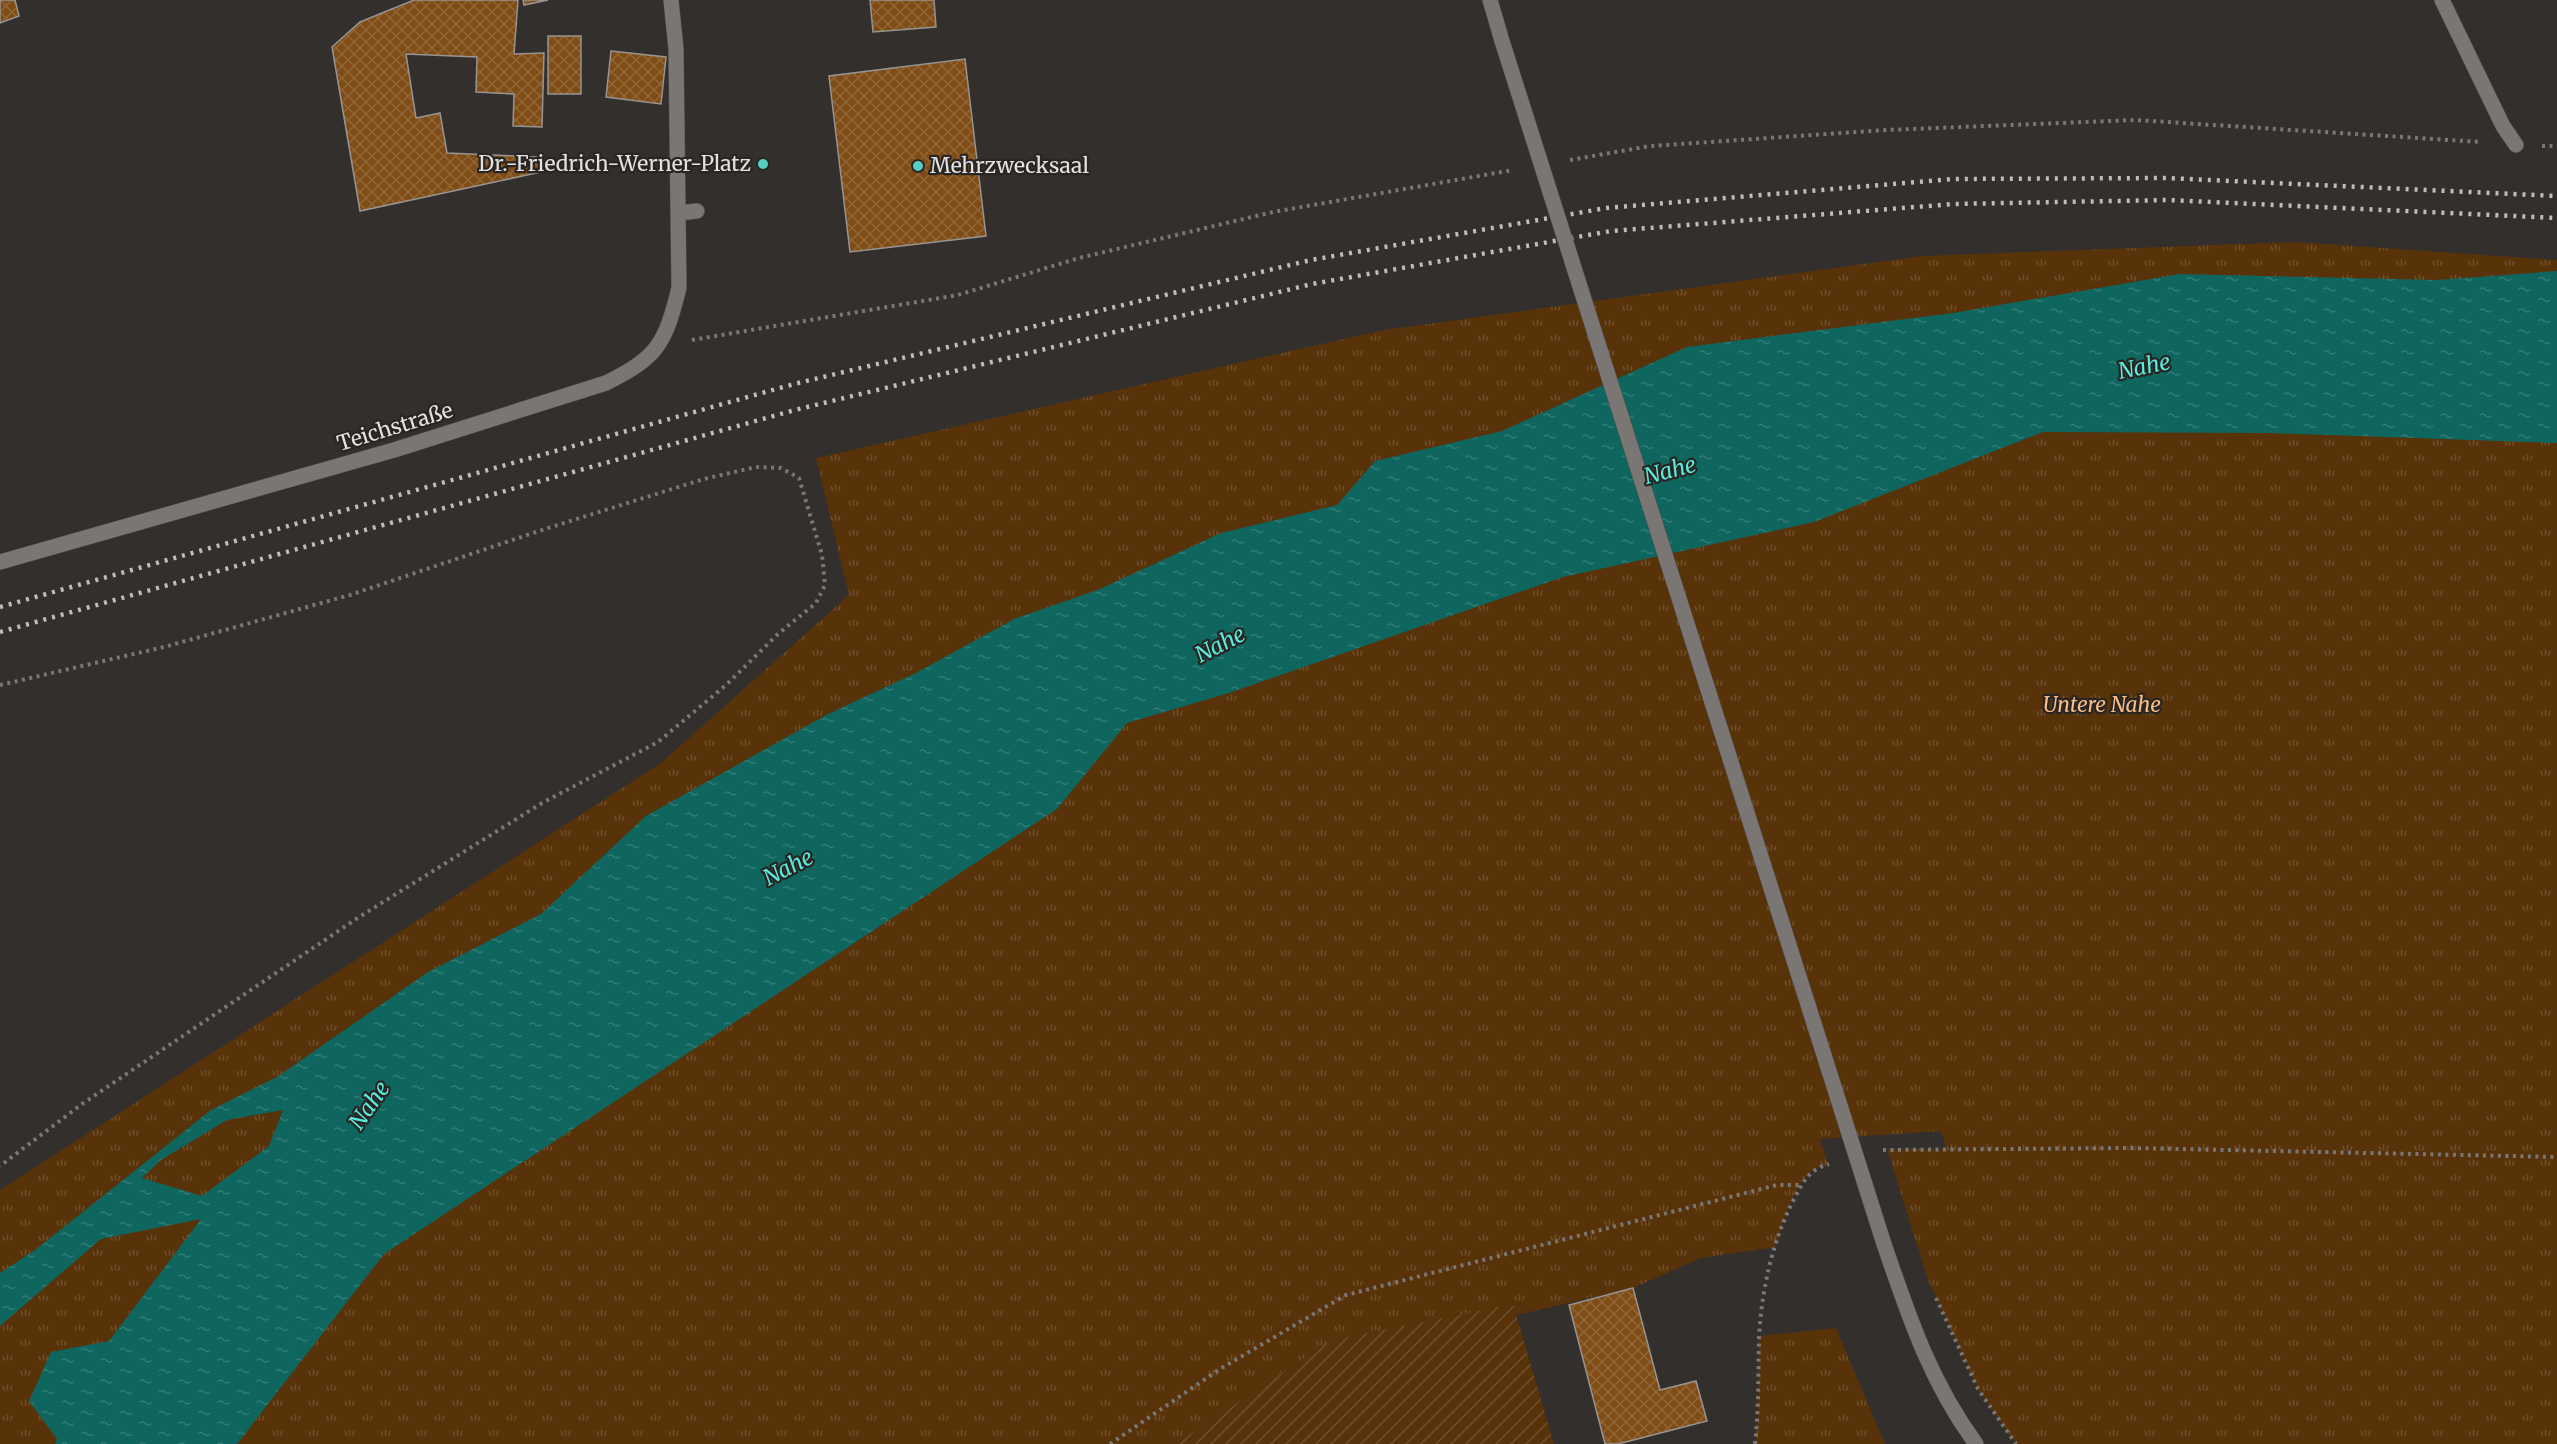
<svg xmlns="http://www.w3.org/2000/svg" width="2557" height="1444" font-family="Merriweather,serif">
<defs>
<pattern id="grass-tufts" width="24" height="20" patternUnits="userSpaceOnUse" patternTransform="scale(1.5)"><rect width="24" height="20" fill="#583209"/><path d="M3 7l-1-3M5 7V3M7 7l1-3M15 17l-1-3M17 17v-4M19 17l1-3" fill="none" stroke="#704f2d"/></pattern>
<pattern id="garden-furrows" width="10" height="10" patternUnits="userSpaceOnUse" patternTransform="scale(1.5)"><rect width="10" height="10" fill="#583209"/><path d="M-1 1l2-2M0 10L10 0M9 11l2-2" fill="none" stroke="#704f2d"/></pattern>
<pattern id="water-ripples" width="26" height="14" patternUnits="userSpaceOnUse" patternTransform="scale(1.5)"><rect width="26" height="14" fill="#0e665f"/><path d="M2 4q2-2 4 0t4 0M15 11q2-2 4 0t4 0" fill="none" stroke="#317c76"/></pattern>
<pattern id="building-cross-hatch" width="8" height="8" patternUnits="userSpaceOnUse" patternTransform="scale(1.5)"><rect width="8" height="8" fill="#7f4c15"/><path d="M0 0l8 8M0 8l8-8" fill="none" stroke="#916637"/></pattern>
</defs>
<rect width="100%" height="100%" fill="#322f2d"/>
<path fill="url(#grass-tufts)" d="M2295,242L2557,260V1444H2016L1978,1389L1928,1280L1887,1149H1947L1941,1131L1820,1139L1828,1165C1823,1166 1817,1167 1814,1169C1794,1184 1782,1225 1776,1247L1701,1258L1633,1288L1516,1315L1513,1305L1332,1340L1175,1444H0V1190L661,763L849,595L816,458L1384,330L1922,256Z
M1836,1328L1885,1444H1755L1758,1416L1759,1336Z"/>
<path fill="url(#garden-furrows)" d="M1513,1304L1554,1444H1175L1332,1340Z"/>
<path fill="url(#water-ripples)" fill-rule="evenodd" d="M2557,271V443L2269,433L2043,432L1814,522L1563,577L1229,693L1127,723L1057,809L384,1254L237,1444H55L57,1439L29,1401L51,1352L109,1341L201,1219L101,1239L0,1326V1273L35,1250L211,1110L277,1077L428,972L541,914L646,816L828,714L916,673L1014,619L1100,589L1221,533L1337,505L1375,461L1502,431L1687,347L1953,313L2180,274L2437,280ZM283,1110L269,1146L202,1196L142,1178L161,1160L227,1120Z"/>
<path fill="url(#building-cross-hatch)" stroke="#989491" stroke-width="1.5" d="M0,0H15L19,16L0,23Z
M414,0H518L514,54L544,53L542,127L513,126L514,94L476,92L477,57L406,54L416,118L440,113L447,153L538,157L541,172L360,211L332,47L360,22Z
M523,0H548L524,5Z
M870,0H934L936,27L873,32Z
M548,36H581V94H548Z
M611,51L666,57L661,104L606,97Z
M965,59L986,236L850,252L829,76Z
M1633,1288L1660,1390L1696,1381L1707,1421L1618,1444H1605L1569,1305Z"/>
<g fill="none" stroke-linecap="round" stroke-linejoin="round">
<defs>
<path id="minor" d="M1490,0L1502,41
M2442,0L2503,126L2516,145
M678,213L697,211
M0,562L394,450L606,383C658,357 665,344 679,288L676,49L671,0
M1884,1244C1909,1317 1930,1381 1976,1444"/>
</defs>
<use href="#minor" stroke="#4f4c4a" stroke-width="16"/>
<path stroke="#7a7776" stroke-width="4" stroke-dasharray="3 4.5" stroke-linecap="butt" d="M2542,146H2557
M1570,160L1650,146L1887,130L2135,120L2481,142
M692,340L958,295L1079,258L1273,212L1513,170
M0,685L164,647L350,595L545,529L704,479L756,467L781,468L799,478L822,555L825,585L816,603L778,634L726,685L658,742L542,803L356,919L82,1104L0,1166
M1883,1150L2131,1148L2557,1157
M1936,1298L1978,1389L2016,1444
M1110,1444L1220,1369L1346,1295L1777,1185H1801
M1755,1444C1759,1409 1758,1374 1759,1339C1761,1293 1772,1242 1793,1201C1803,1182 1808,1170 1829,1164"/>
<use href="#minor" stroke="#7a7674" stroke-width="15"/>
<path stroke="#c0bebc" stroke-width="4.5" stroke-dasharray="3 6" stroke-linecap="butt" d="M0,607L794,384L1311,260L1606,208L1952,179L2166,178L2557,196
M0,632L795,410L1312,284L1611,231L1953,204L2168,200L2557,218"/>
<defs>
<path id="minor-bridge" d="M1502,41L1884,1244"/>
</defs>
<use href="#minor-bridge" stroke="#4f4c4a" stroke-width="16" stroke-linecap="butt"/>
<use href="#minor-bridge" stroke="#7a7674" stroke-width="15"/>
</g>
<g fill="#56cec2" stroke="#282523" stroke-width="2">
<circle cx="763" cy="164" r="6"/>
<circle cx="918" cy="166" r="6"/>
</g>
<g text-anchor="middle" stroke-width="4.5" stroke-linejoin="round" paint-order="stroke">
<g font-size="21" fill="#e4e2e1" stroke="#282523" text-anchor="end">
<text x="751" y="171">Dr.-Friedrich-Werner-Platz</text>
<text x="930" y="173" text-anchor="start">Mehrzwecksaal</text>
</g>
<g font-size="21" fill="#e4e2e1" stroke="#282523">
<text transform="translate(395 427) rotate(-17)" y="7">Teichstraße</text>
</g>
<g font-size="21" font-style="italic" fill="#fabc85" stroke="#282523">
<text x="2102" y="712">Untere Nahe</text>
</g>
<g font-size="22" font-style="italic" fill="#58ebde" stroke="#282523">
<text transform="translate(2144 366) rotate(-11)" y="8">Nahe</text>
<text transform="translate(1670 470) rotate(-14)" y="8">Nahe</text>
<text transform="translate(1220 644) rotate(-27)" y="8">Nahe</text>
<text transform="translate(788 867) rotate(-27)" y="8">Nahe</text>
<text transform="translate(369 1105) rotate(-55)" y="8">Nahe</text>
</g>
</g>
</svg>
